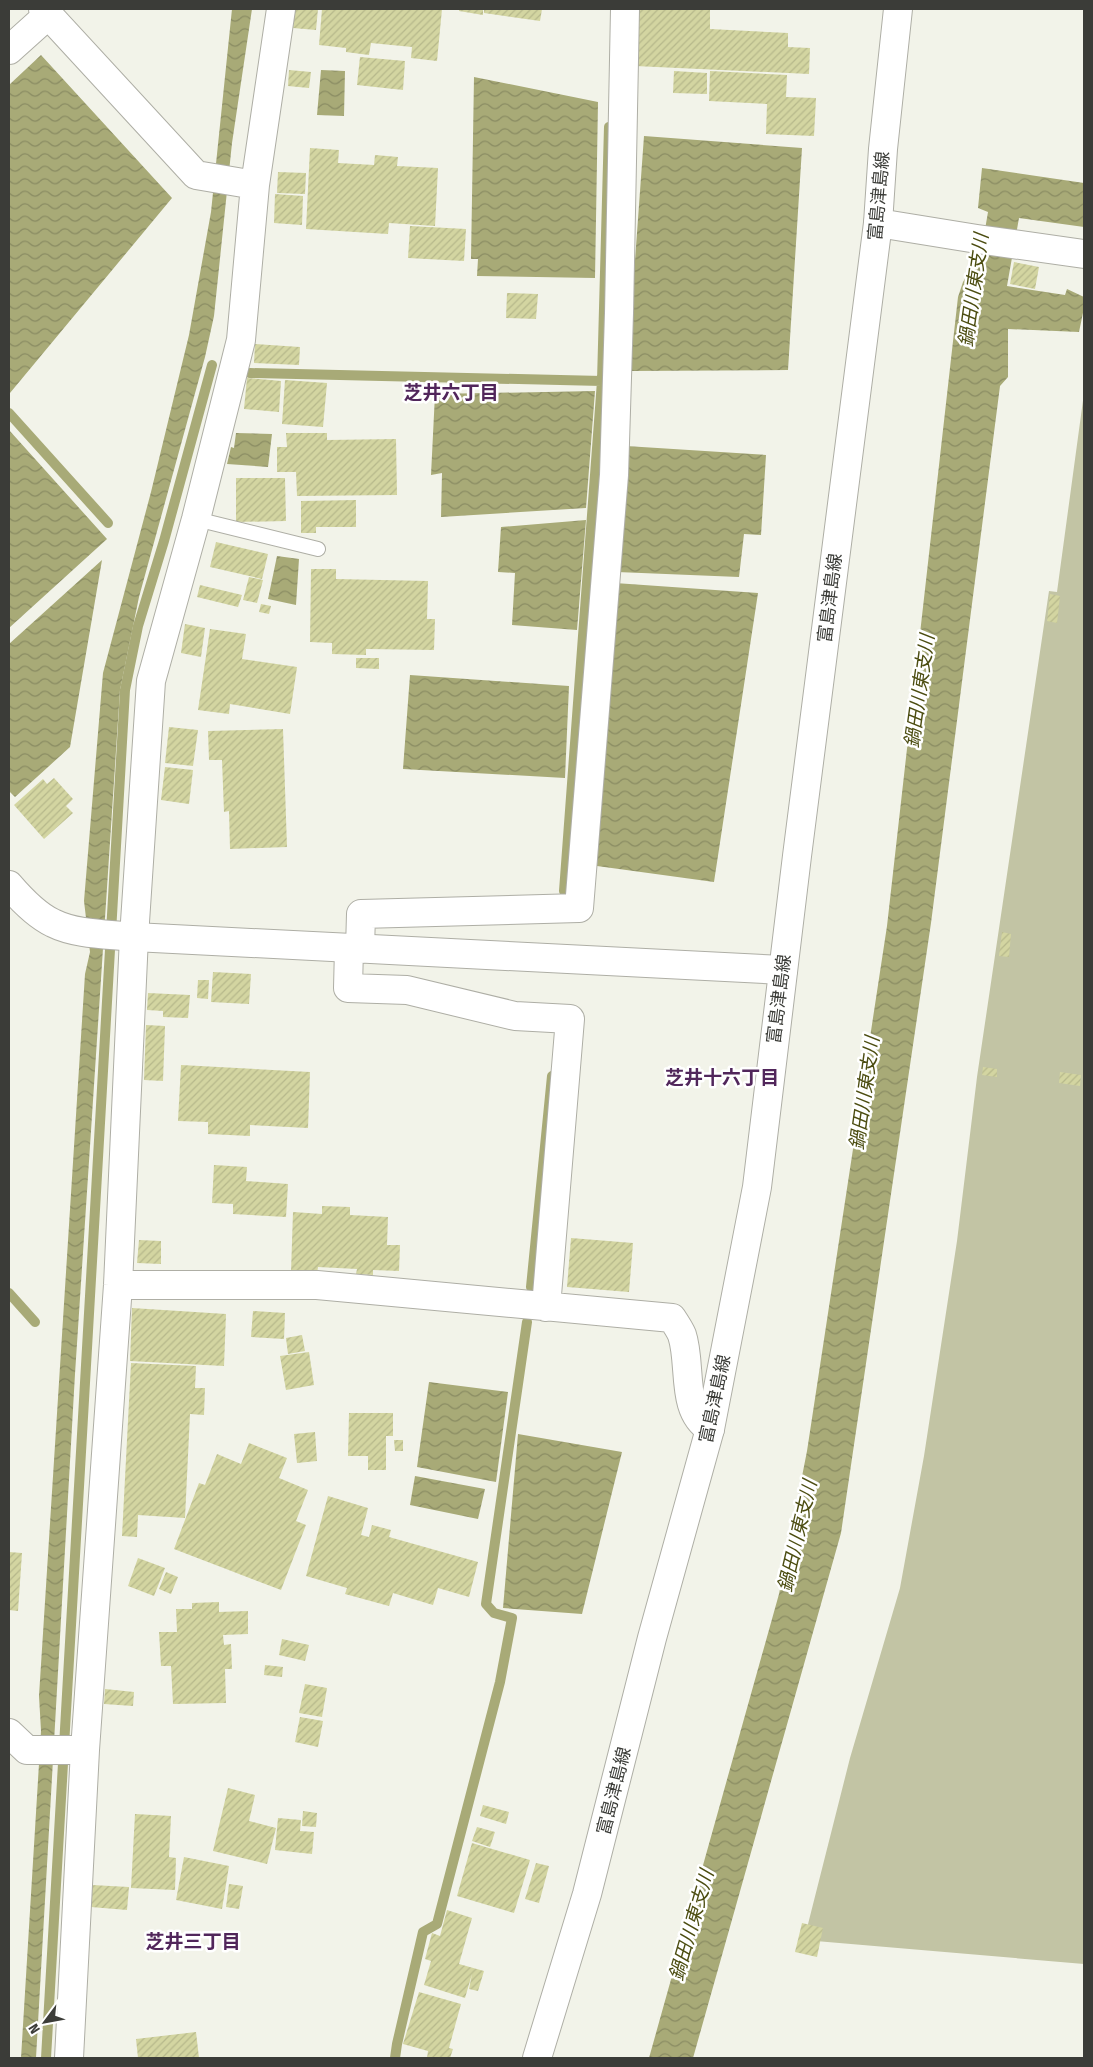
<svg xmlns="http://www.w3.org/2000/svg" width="1093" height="2067" font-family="'Fira Sans Condensed','Noto Sans JP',sans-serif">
<defs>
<pattern id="water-waves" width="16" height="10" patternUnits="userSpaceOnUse" patternTransform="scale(1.25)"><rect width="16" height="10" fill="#a8aa77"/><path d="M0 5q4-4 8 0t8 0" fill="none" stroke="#8a8c63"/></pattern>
<pattern id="building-hatch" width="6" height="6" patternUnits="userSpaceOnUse" patternTransform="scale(1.25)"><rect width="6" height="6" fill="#d3d5a1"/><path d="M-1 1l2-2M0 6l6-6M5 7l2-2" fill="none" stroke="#b6b88b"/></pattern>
</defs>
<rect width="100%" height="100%" fill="#f2f3e9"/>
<path fill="#c2c4a4" d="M1084,393V1964L804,1940L850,1758L900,1588L924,1456L957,1241L977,1077L1049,591L1057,592Z"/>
<path fill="url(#water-waves)" d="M232,9H252L232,143L214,316L205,357L139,597L120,690L75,1374L36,2058H21L41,1731L39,1696L85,974L90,952L84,901L103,673L151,492L189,335L211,212Z
M41,55L172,198L10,393L9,85Z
M321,70L345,71L344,116L317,115Z
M474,77L598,102L595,278L477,276L478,259H471Z
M644,136L802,148L788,370L627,371Z
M982,168L1084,183V227L1019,218L1007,286L1065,295L1067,289L1084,297V308L1079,332L1008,329V377L1000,386L931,923L841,1533L693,2058H649L779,1594L807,1451L887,926L958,297L963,282L981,253L988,212L978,208Z
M595,391L586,508L441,517L442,473L431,475L435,394Z
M9,430L107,539L9,628Z
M236,433L272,434L268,467L227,464L231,447L234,448Z
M626,446L766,455L761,535L744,534L739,577L617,572Z
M586,520L577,630L512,625L515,573L498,572L501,527Z
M277,556L299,559L296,605L268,599Z
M102,560L70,747L15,797L9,791V644Z
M615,583L758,593L714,882L597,866Z
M410,675L569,686L565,778L403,769Z
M429,1382L508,1392L496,1482L417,1467Z
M518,1434L622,1452L582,1614L503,1608Z
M415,1476L485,1489L478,1519L410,1505Z"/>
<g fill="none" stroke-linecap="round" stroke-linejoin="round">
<path stroke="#a8aa77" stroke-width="10" d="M250,373L602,381L609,127
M9,413L108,523
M564,891L602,381
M531,1287L552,1076
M9,1293L35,1322
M46,2058L125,690L138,626L164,541L212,365
M395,2058L397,2044L423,1932L437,1924L500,1682L512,1618L494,1613L486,1604L527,1322"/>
</g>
<path fill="url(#building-hatch)" d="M295,9H318L316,30L293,28Z
M322,9H442L437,61L411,58L412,47L371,43L369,55L346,52V48L319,45Z
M459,9H483V15L459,11Z
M484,9H542L540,21L484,13Z
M637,9L710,10V29L788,33V47L810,48L809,74L635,66Z
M360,57L405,61L403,90L357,85Z
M289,70L311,72L309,88L288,86Z
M674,71L707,73V94L673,93Z
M710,71L787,75L786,97L816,98L814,136L766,134L767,104L709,101Z
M310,148L339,150L338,163L374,165L375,155L398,157L397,166L438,168L435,226L389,223L388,234L306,229Z
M278,172L306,173L305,194L277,193Z
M275,194L303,196L302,225L274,223Z
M410,226L466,229L464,261L408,258Z
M1014,262L1039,267L1035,289L1010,284Z
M507,293L538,294L536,319L506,318Z
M255,344L300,347L299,365L254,363Z
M247,378L281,381L279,412L244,409Z
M285,380L327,383L323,427L282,424Z
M286,433H327V440L396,439L397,495L297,496L296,472H277V447H287Z
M236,478H285L286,521L236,522Z
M356,500V527H316V533H301V501Z
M216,542L268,554L262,579L210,567Z
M311,569H336V579L428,581L427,619H435L434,650L366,649V655L332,654V643L310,642Z
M249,577L263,580L257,603L243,600Z
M200,585L242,595L238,607L197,597Z
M1050,594L1060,596L1057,623L1047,621Z
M261,604L271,606L269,614L259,612Z
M185,624L205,628L201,657L181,653Z
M210,629L246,634L242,659L297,667L290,714L230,704L229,714L198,710Z
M356,658H379V669L356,668Z
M169,727L198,730L193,766L165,763Z
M283,729L287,847L230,849L229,811L224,812L222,760H209L208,731Z
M165,767L193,770L189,804L161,800Z
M54,778L73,799L66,806L73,813L44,839L14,805L43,779L47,784Z
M1002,932L1011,934L1009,957L999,956Z
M213,972L251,974L249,1004L211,1002Z
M198,980H209L208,999L197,998Z
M148,993L190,995L188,1018L163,1017V1011L147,1010Z
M146,1025L165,1026L163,1081L144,1080Z
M181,1065L310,1072L308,1128L250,1125V1136L208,1134V1122L178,1121Z
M983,1067L997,1069V1077L982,1075Z
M1060,1072L1081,1075L1080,1086L1059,1083Z
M214,1165L247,1167L246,1181L288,1184L286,1217L233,1214V1204L212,1203Z
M322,1206L350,1207V1215L388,1217L387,1245H400L399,1271L373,1270V1275L356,1274L357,1269L318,1267L317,1274L291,1272L293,1212L322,1214Z
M571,1238L633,1243L629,1292L567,1287Z
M139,1240L161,1241V1264L137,1263Z
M132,1308L226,1314L224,1366L130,1361Z
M253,1311L285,1313L284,1339L251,1337Z
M302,1335L305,1351L288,1354L286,1338Z
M309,1352L314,1385L286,1390L280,1356Z
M131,1363L196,1366L195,1388H205L204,1415L190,1414L185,1518L138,1515L137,1537L122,1536Z
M349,1413H393V1436H386V1470H368V1456H348Z
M315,1432L317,1461L297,1463L294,1434Z
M394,1440H403V1451H395Z
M249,1443L287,1458L279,1478L308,1490L296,1521L306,1525L281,1590L174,1549L199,1483L205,1485L217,1454L241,1464Z
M328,1496L368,1508L361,1535L369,1537L372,1525L391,1530L389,1537L478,1562L469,1597L438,1588L433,1605L393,1593L389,1606L345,1594L347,1588L306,1576Z
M9,1552L22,1553L18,1611L9,1610Z
M138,1558L165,1568L154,1596L128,1586Z
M166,1572L178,1577L171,1594L159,1589Z
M219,1602V1612L248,1611V1634L223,1635L224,1645L231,1644L232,1669H225L226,1703L173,1704L171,1666H161L159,1632H177L176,1609H192V1603Z
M282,1639L309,1645L305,1661L279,1655Z
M265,1665L283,1667L282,1677L264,1675Z
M305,1684L327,1688L322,1717L299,1713Z
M105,1689L134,1692L133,1706L104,1704Z
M300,1717L323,1721L318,1747L295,1742Z
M228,1788L255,1795L249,1821L276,1828L267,1864L213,1851Z
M483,1805L509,1812L506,1824L480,1816Z
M303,1811L317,1813L316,1827L302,1826Z
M135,1814L171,1816L169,1857L176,1858L175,1890L131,1888Z
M278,1818L301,1820L300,1831L314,1832L312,1854L275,1850Z
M477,1827L495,1832L490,1847L472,1841Z
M472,1843L530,1860L514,1913L457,1896Z
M184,1857L229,1866L222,1909L176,1900Z
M536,1863L549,1866L539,1903L525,1899Z
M229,1884L243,1886L239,1909L226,1907Z
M92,1885L129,1887L127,1910L91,1907Z
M447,1910L472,1918L459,1964L484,1971L478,1991L469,1989L472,1974L465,1998L424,1985L431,1961L425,1959L432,1933L440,1936Z
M802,1923L823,1928L817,1957L795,1952Z
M419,1992L461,2004L449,2048L453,2049L450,2058H427L428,2051L403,2044Z
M196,2032L199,2058H138L136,2039Z"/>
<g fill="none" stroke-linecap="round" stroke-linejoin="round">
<defs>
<path id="service" d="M196,519L318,549"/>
<path id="minor" d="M43,9L196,175L255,185
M9,50L48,15
M878,223L977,239L1084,254
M349,948L348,988L407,990L515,1016L570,1019L546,1307
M360,949L361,914L579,908L614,475L619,313L625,9
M118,1285H317L672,1318C676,1324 680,1330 682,1335C692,1365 680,1411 710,1429
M9,1733L27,1750H85
M69,2058L85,1750L118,1285L134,937L151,681L196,519L241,340L255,185L281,9"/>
<path id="tertiary" d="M9,885C21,899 36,915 53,923C77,935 109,934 134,937L783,970"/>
<path id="secondary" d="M537,2058L587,1894L652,1638L710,1429L757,1187L797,856L878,223L883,149L898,9"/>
</defs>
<use href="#service" stroke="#aeaea5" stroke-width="16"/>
<use href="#minor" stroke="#aeaea5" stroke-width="30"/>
<use href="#tertiary" stroke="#aeaea5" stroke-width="30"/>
<use href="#secondary" stroke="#aeaea5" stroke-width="30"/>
<use href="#service" stroke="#fff" stroke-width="14"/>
<use href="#minor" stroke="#fff" stroke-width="28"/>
<use href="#tertiary" stroke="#fff" stroke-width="28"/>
<use href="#secondary" stroke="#fff" stroke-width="28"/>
</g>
<g text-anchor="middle" stroke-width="5" stroke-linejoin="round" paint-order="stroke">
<g font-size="18" fill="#3b3c38" stroke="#fff">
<text transform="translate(879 196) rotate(-85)" y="6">富島津島線</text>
<text transform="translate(830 598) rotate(-83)" y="6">富島津島線</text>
<text transform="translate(779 999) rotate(-83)" y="6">富島津島線</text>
<text transform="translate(715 1399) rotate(-78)" y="6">富島津島線</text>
<text transform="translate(614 1791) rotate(-76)" y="6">富島津島線</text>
</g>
<g font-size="19" font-style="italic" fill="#4c4d11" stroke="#fff">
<text transform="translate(973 290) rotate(-82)" y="7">鍋田川東支川</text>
<text transform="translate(919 691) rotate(-82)" y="7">鍋田川東支川</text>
<text transform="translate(864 1093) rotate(-82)" y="7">鍋田川東支川</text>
<text transform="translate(797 1536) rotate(-77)" y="7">鍋田川東支川</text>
<text transform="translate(691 1925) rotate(-74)" y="7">鍋田川東支川</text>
</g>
<g font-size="19" font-weight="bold" fill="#51265b" stroke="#fff">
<text x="451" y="399">芝井六丁目</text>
<text x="722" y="1084">芝井十六丁目</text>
<text x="193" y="1948">芝井三丁目</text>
</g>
</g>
<rect width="1093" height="2067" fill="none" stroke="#3b3c38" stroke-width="20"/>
<g transform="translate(45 2022) rotate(238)" stroke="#ffffff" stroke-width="4" paint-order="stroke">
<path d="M0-4L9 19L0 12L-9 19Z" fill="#3b3c38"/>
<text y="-8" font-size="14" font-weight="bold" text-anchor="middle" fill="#3b3c38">N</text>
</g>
</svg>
